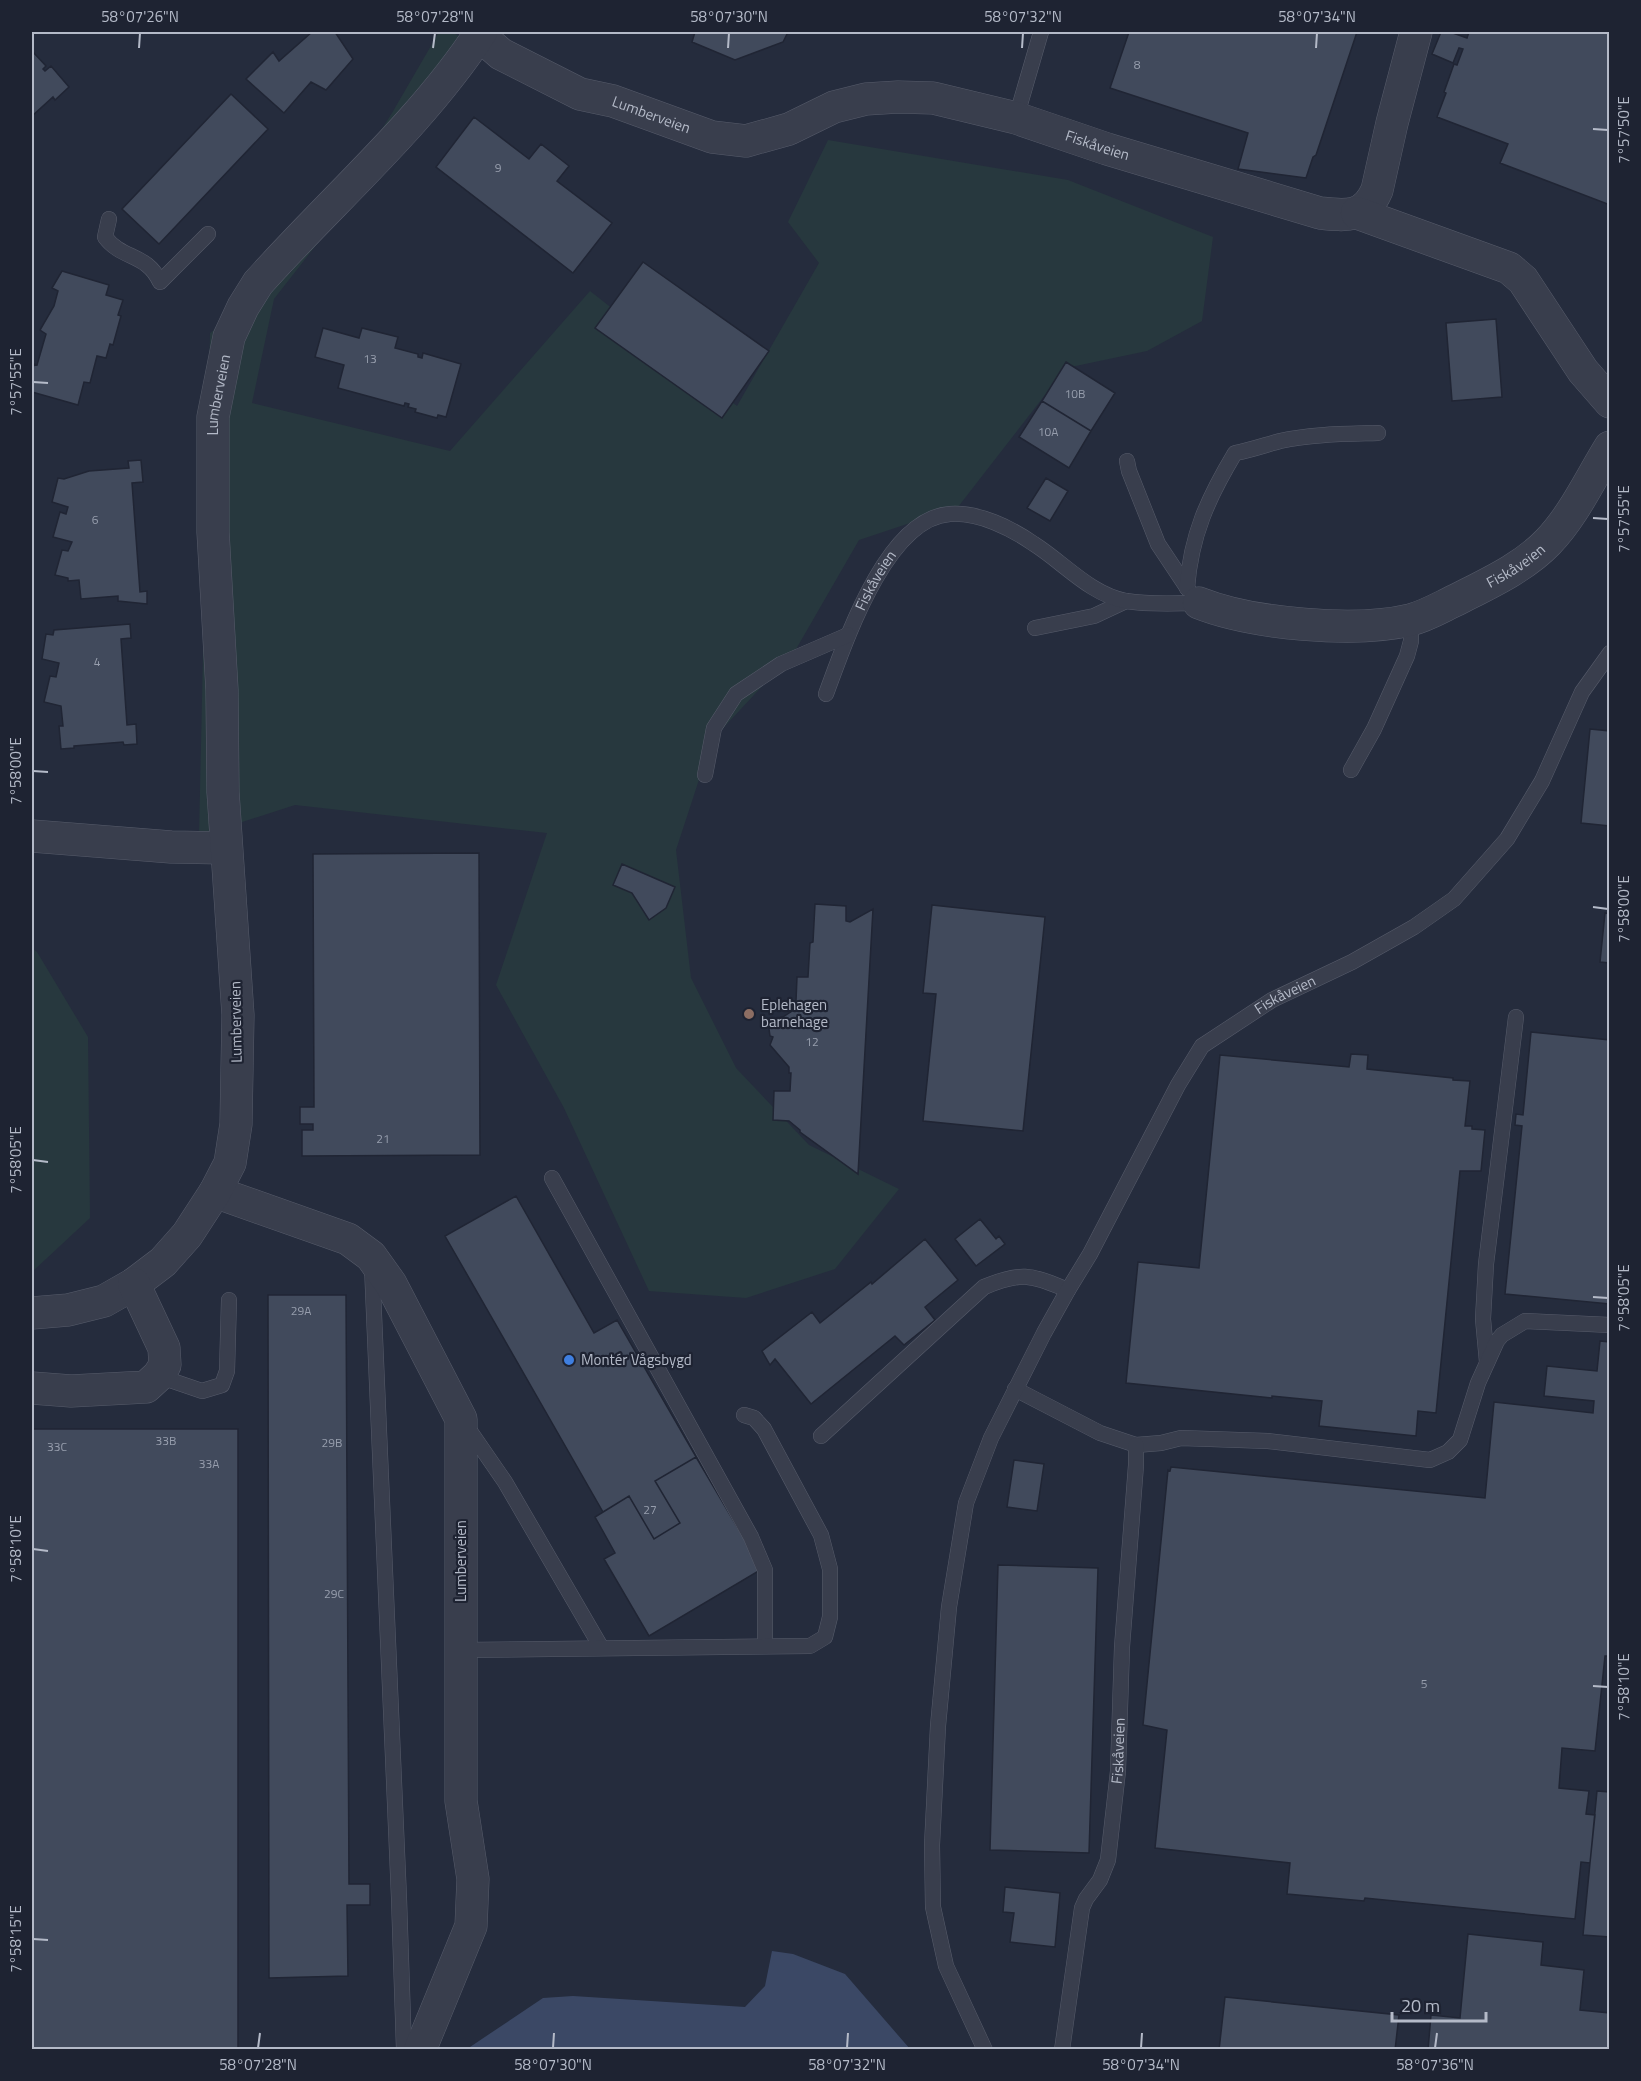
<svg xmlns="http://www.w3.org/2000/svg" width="1641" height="2081" font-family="'Titillium Web',sans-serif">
<rect width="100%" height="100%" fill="#252c3d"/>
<path fill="#27383e" d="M439,32H452L488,54L460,61L274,299L252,403L450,451L590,291L737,406L819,263L788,222L828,140L1068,180L1213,237L1202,321L1147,351L1066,368L958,507L859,540L795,651L712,740L676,850L691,978L736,1068L809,1145L899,1189L835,1269L746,1298L649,1291L564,1108L496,985L547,833L295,805L199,836L210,333L291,272L392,113Z
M32,948L37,952L88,1037L90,1218L32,1272Z"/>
<path fill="#3b4865" d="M772,1951L793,1954L845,1974L910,2049H467L543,1998L573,1996L745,2007L765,1986Z"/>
<path fill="#414a5c" stroke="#202534" stroke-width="1.5" d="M312,32H335L353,59L326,90L311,82L284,113L246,79L273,52L279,61Z
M695,32H788L783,42L735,60L692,42Z
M1129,32H1357L1316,155L1313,157L1306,178L1238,169L1248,133L1110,88Z
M1441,32H1450L1467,38L1469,32H1610V205L1500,163L1508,144L1437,117L1446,93L1444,92L1454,64L1457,65L1463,49L1459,48L1453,63L1432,54Z
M32,51L46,66L43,69L45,71L51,66L69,87L55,100L53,97L32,116Z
M231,94L268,129L159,244L122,209Z
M474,117L529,159L541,144L569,166L557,181L612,223L573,273L436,167Z
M643,262L769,351L722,418L595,328Z
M62,271L109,285L106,295L123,300L118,315L121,316L113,345L110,344L106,358L97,356L90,383L84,382L78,405L32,392V373L34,364L37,365L46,334L40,330L54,306L58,291L52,288Z
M1496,319L1502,397L1452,401L1446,323Z
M323,328L359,338L362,328L398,337L395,348L418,354V357L422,358L423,353L461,364L446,417L438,415L437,418L415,412L416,409L408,407L409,404L405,403L404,406L338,388L344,365L315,357Z
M1066,362L1115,393L1091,431L1042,401Z
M1042,401L1091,431L1069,468L1019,437Z
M141,460L143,482L132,483L140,592L147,591V604L118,601V596L81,599L79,580L68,581V578L55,575L62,550L68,551L72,542L53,537L60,512L66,514L68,507L52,502L58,478L64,479L89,471L129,468L128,461Z
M1046,478L1068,491L1050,521L1027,508Z
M130,624L131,638L121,639L127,725L136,724L137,744L124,745L123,742L74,746V748L61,749L59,726H63L61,706L44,702L50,676L56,677L59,663L42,659L46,634L53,635L54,630Z
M1590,729L1610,731V826L1581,823Z
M479,853L480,1155L302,1156V1130H313V1124H300V1107H314L313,854Z
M622,864L675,887L666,908L649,920L632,893L613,885Z
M815,904L846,906V921L850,922L873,909L858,1174L800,1132V1130L789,1121L773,1120L774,1091H790L791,1073H789V1067L770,1045L773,1037L770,1036L769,1029L775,1022L780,1024L783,1017L792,1011L793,1001H796L797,977H808L810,943L813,942Z
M932,905L1045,917L1023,1131L923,1121L936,994L923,993Z
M1605,913L1610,914V963L1600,962Z
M1531,1032L1610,1040V1304L1505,1294L1522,1126L1515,1125L1516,1114L1523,1115Z
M1351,1054L1368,1055L1367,1069L1453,1078V1080L1470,1081L1465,1126H1472V1129L1485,1130L1481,1171H1460L1436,1413L1418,1411L1416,1436L1319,1426L1322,1401L1272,1396V1398L1126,1383L1138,1262L1199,1268L1220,1055L1349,1067Z
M516,1196L594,1333L617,1320L696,1457L655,1481L680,1523L654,1539L629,1496L603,1512L445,1236Z
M980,1219L996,1239L999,1236L1005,1244L976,1266L955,1239Z
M925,1239L958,1280L925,1307L935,1320L904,1345L895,1336L811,1404L775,1359L770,1365L762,1351L812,1312L820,1323L871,1282L872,1284Z
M268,1295H346L349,1884H370V1905H347L348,1976L269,1978Z
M1600,1341L1610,1342V1656H1605L1595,1751L1562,1748L1559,1788L1589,1791L1586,1814L1595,1815L1590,1863L1581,1862L1575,1919L1365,1898L1364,1901L1287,1894L1290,1863L1155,1848L1167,1730L1143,1725L1168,1470L1170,1471L1171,1467L1485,1498L1494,1402L1593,1413L1594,1401L1544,1396L1547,1366L1597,1371Z
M32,1429H238V2050H32Z
M696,1457L762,1569L649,1636L604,1559L615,1553L595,1517L629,1496L654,1539L680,1523L655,1481Z
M1014,1460L1044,1464L1037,1511L1007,1507Z
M998,1565L1098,1568L1089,1853L990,1850Z
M1597,1791L1610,1792V1937L1583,1935Z
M1005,1887L1060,1893L1055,1947L1010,1942L1014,1913L1003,1912Z
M1468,1934L1543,1942L1541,1965L1584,1970L1580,2010L1610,2013V2050H1428L1431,2015L1460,2018Z
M1225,1997L1399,2015L1395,2050H1219Z"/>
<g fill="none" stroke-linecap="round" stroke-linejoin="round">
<defs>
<g id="lane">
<path d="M1016,118L1041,32"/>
<path d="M109,219L105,237C122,260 147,253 160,282L208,234"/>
<path d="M1127,461L1129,471L1158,544L1188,589"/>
<path d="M1187,588C1191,535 1208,498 1235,453C1251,450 1265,445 1280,441C1311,434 1346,434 1378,433"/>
<path d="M1035,628L1094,616L1126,601"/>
<path id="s1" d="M826,694C845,643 886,518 950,514C979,512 1011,528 1034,544C1064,563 1090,594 1126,601C1150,605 1176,603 1199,603"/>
<path d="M1351,770L1374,729L1407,656L1411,641V620"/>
<path d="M705,775L714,728L736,694L781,664L848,635"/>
<path d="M552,1178L751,1537L765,1570V1646"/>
<path d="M372,1267L399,1898L404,2050"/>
<path d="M1487,1362L1483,1319L1486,1264L1516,1017"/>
<path d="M158,1376L202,1391L222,1385L227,1371L229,1300"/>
<path d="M1015,1389L1100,1433L1136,1445L1161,1443L1181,1438L1268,1441L1430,1460L1448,1452L1460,1440L1478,1383L1497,1341L1502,1335L1525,1321L1610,1325"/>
<path d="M465,1424L505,1482L601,1647"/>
<path d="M821,1436L984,1287C1023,1271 1030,1275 1068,1290"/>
<path d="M461,1650L810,1646L825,1637L830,1617V1569L821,1535L764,1429L754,1418L744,1415"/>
<path id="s2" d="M985,2050L946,1966L933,1907L932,1845L938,1726L949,1607L966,1503L991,1438L1044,1333L1068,1290L1090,1254L1178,1085L1202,1046L1272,1000L1352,962L1414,927L1454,899L1507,839L1542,781L1582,692L1610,653"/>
<path id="s3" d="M1062,2050L1082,1908L1086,1899L1100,1880L1108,1860L1118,1771L1122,1647L1136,1465V1445"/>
</g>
<g id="street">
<path id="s4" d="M479,35L501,54L580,94L613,101L712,137L746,141L789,129L834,107L866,99L898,97L933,98L1016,118L1107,149L1320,213C1347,216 1365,218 1377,190L1392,123L1416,32"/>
<path d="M1357,213L1509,268L1523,280L1583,371L1610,402"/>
<path id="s5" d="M1199,603C1252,624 1355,633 1410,620C1426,616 1441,607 1456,600C1487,584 1523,568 1548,542C1574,515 1590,479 1610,447"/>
<path d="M32,836L171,847L225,848"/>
<path d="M215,1192L348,1239L371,1256L391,1284L461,1419V1801L473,1879L471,1926L420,2050"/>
<path id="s6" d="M32,1313L68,1310L104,1301L134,1284L163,1262L187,1235L215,1192L230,1163L236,1124L238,1015L223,792L222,690L213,532V417L229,337L243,307L258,283C332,200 420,125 481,32"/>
<path d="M32,1388L71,1391L146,1387L158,1376L165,1365L164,1348L134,1284"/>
</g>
</defs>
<use href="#lane" stroke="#575c6b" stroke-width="16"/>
<use href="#street" stroke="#575c6b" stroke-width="33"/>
<use href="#lane" stroke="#393e4d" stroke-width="15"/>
<use href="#street" stroke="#393e4d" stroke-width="32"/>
</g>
<path fill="none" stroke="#b4bac8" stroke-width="2" d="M139,48L140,33M433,48L435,33M728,48L729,33M1022,48L1023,33M1316,48L1317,33M1593,129L1608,130M33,382L48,383M1593,518L1608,519M33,771L48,772M1593,907L1608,909M33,1160L48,1162M1593,1297L1608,1298M33,1549L48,1551M1593,1686L1608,1687M33,1939L48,1940M258,2048L260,2033M553,2048L554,2033M847,2048L848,2033M1141,2048L1142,2033M1435,2048L1437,2033"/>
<circle fill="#8d6e63" stroke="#1e2332" stroke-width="2" cx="749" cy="1014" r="6"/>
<circle fill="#3f7fe0" stroke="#1e2332" stroke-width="2" cx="569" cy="1360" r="6"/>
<g text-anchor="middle" stroke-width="4.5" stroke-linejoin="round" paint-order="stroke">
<g font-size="12" fill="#979ead">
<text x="1137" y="69">8</text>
<text x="498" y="172">9</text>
<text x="370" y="363">13</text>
<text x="1075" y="398">10B</text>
<text x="1048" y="436">10A</text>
<text x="95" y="524">6</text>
<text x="97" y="666">4</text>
<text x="812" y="1046">12</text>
<text x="383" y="1143">21</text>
<text x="301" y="1315">29A</text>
<text x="166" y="1445">33B</text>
<text x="332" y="1447">29B</text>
<text x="57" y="1451">33C</text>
<text x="209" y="1468">33A</text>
<text x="650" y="1514">27</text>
<text x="334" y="1598">29C</text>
<text x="1424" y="1688">5</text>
</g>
<g font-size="15" fill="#b4bac8" stroke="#1e2332">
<text dy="5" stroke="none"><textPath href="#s4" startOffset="192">Lumberveien</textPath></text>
<text dy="5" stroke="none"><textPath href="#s4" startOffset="657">Fiskåveien</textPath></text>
<text dy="5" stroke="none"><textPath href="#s6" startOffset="1034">Lumberveien</textPath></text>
<text dy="5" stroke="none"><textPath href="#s5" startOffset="333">Fiskåveien</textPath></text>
<text dy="5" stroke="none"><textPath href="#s1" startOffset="124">Fiskåveien</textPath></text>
<text dy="5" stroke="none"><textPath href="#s2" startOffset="1172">Fiskåveien</textPath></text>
<text transform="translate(236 1022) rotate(-91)" y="5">Lumberveien</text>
<text transform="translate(461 1561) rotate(-90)" y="5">Lumberveien</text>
<text dy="5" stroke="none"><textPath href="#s3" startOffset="308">Fiskåveien</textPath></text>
</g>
<g font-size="15" fill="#b4bac8" stroke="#1e2332" text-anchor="start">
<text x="761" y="1010">Eplehagen<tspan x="761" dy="17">barnehage</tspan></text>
<text x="581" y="1365">Montér Vågsbygd</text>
</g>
</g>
<rect width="1641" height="2081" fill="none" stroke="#1e2332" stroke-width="66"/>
<path d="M1392 2012v9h94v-9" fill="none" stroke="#b4bac8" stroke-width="3"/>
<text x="1401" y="2012" font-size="18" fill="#b4bac8" stroke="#1e2332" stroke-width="4.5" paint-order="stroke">20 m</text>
<rect x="33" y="33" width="1575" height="2015" fill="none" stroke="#b4bac8" stroke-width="2"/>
<g font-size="15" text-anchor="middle" fill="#b4bac8">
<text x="140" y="22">58°07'26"N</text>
<text x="435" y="22">58°07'28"N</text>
<text x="729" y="22">58°07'30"N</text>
<text x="1023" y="22">58°07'32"N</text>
<text x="1317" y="22">58°07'34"N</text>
<text transform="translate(1624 130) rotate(-90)" y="5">7°57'50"E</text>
<text transform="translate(16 382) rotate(-90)" y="5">7°57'55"E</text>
<text transform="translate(1624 519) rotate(-90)" y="5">7°57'55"E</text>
<text transform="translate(16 771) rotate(-90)" y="5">7°58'00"E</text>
<text transform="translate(1624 909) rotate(-90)" y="5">7°58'00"E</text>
<text transform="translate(16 1160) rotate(-90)" y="5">7°58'05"E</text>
<text transform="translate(1624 1298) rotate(-90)" y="5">7°58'05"E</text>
<text transform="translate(16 1549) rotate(-90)" y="5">7°58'10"E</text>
<text transform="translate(1624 1687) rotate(-90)" y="5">7°58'10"E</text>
<text transform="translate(16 1939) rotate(-90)" y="5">7°58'15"E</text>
<text x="258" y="2070">58°07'28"N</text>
<text x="553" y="2070">58°07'30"N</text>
<text x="847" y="2070">58°07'32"N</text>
<text x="1141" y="2070">58°07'34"N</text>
<text x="1435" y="2070">58°07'36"N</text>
</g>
</svg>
